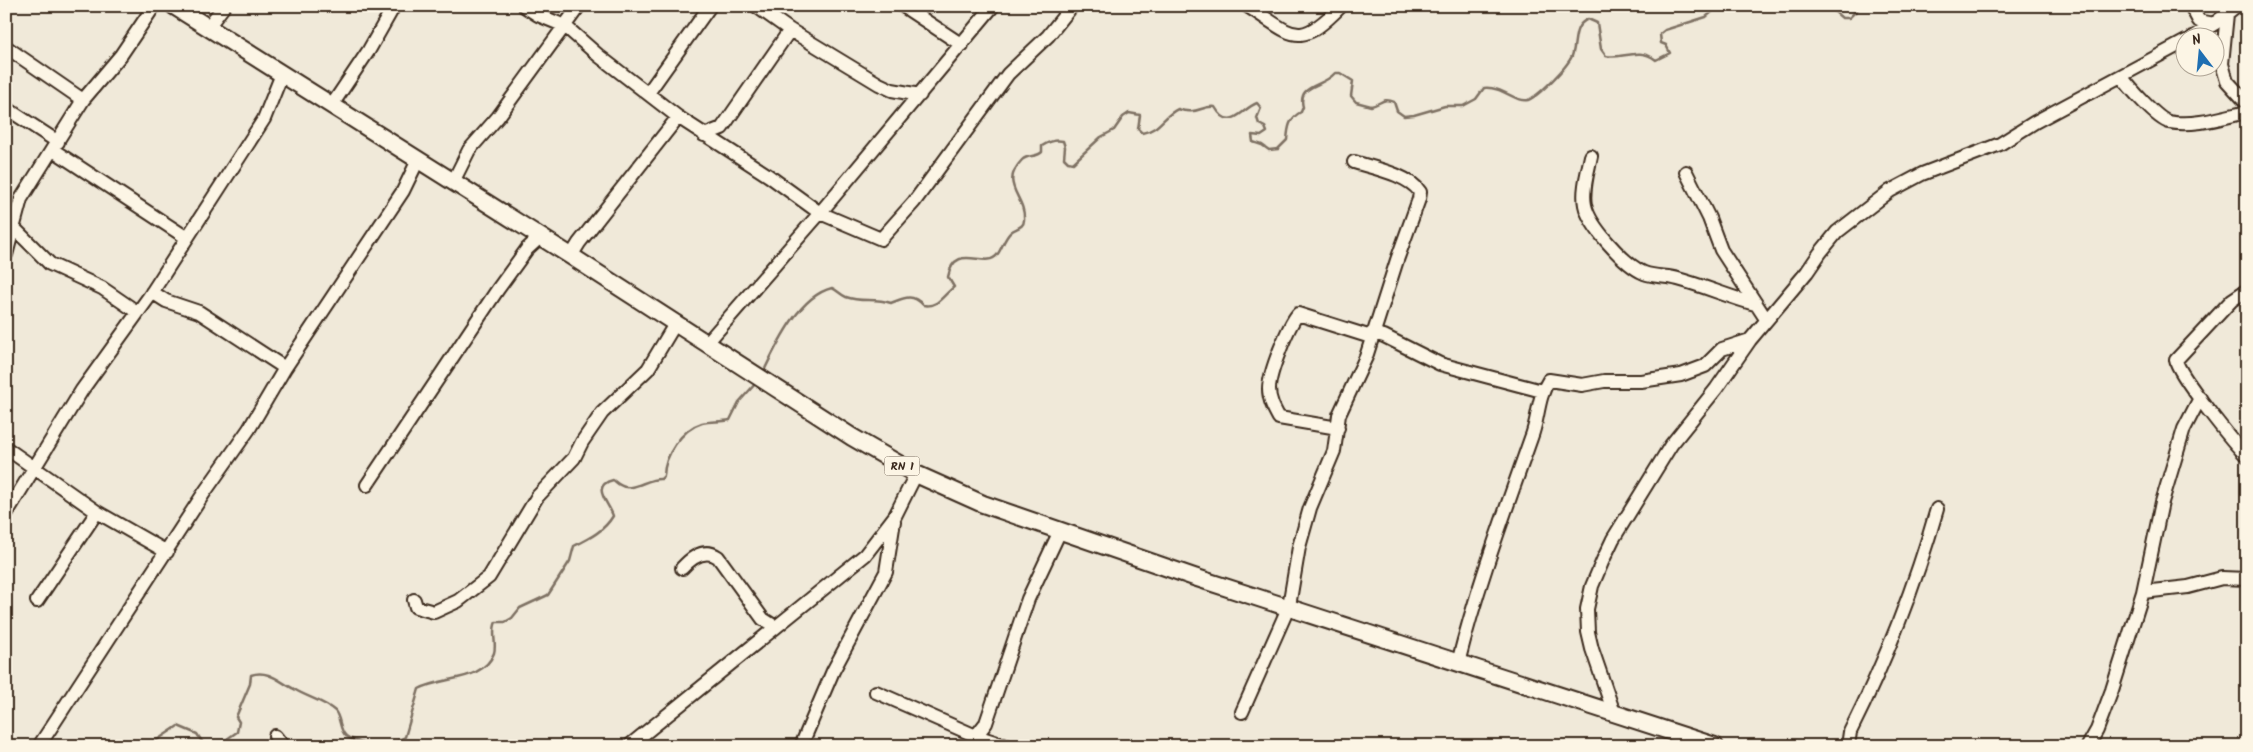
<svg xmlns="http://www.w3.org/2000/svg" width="2253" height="752" font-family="Kalam,sans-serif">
<rect width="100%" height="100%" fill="#f0e9d9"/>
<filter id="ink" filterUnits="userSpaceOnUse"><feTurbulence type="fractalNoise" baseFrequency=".02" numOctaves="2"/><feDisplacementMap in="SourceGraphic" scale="10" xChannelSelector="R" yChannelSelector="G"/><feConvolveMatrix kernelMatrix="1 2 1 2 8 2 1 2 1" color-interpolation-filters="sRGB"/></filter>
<g filter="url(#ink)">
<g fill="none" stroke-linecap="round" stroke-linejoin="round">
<path stroke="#7e7163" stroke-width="2.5" d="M1748,6H1752
M1828,6L1842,18H1849L1861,6
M763,373C777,344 799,296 832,288C837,290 841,295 846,297C862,303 874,297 891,303C904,298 912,293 923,305C938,308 942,296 954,287L948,277C955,241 985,270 997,255C1002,249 1004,238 1011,232C1015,228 1024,228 1024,220C1026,196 998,185 1022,160C1028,154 1036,158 1042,152V146C1048,142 1055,139 1063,141L1065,147L1064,158L1068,162L1073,163L1101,137L1114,130L1123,117L1129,113L1140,115L1138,129L1142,133C1159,131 1164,115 1178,109C1196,116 1202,105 1215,107C1230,133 1241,109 1257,103L1261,108L1257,118L1259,124L1265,127L1267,132L1261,136L1252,135L1253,142L1262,145L1269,150L1278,149L1287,140C1288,128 1289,118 1301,112L1303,107C1297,84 1322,88 1335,73H1340L1353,81L1351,96L1356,102L1371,106C1381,104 1383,97 1394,102L1397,111L1404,116L1414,115L1445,106H1463L1476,99L1484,88C1502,86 1516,103 1528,100C1539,96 1567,67 1572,56C1577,42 1572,26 1588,19L1597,23L1601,49L1606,56C1621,60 1639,46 1656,60L1670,53L1666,45L1661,43L1660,34L1665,30L1706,17L1719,6
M148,746L178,726L197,734L205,746
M217,746L237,732L239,722L236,717L250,684L251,675C268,669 280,682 294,689C308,698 323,700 335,711C341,718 339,730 346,736C353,741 364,743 372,746
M380,746L389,745L405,737L419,689C444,676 483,682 494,653C497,643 491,632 496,622H505L512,618L520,608L548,595L570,561L574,546C590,538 604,531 613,516C610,504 589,486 613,480C615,481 617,484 620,485C632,493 647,478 661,479L664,476C664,456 682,429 702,423C711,421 721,422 730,420L739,402L756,383"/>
<defs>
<path id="minor" d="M524,6L538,15L565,26L599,56L678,117L769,176L820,213L881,239L914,202L1008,74L1048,36L1072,6
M756,6L790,30L879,84L892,90L920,95
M903,6L962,45
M1247,6C1294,35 1297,51 1341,6
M2191,6L2199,21L2214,24
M2227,14L2222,64L2227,81L2247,103
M208,27L224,6
M2192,38L2214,24L2236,6
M6,47L83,100
M2121,76C2129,87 2157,119 2169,122C2193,127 2224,117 2247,112
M648,93L710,6
M332,105L369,50L394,6
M6,108L58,142
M704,135L722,128L790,30
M53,150L187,238
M1591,156C1588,171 1582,190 1585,205C1589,226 1625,265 1644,273C1655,277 1668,276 1678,279C1704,286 1729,297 1755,304
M1686,172L1709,218L1721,250L1766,319
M453,182L469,150L498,117L579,6
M9,223L50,264L102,288L137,312
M6,255L21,199L83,100L121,55L154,6
M571,256L579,243L678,117
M2247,290L2232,300L2176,360C2178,374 2234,444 2247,456
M152,292L166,301L199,312L285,368
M1372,333L1384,336L1440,364L1542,391
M706,344L820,213L993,6
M1338,428L1279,418C1274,409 1269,400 1269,389C1269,373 1288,326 1298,314L1371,337
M6,448L97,512L167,552
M367,485L498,289L527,249L540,237
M6,514L82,390L149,297L264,119L282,74
M682,568C692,557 705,548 718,557L763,619L774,626
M2143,592L2188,587L2222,578L2247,579
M414,600L416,607L434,612L458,601L489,577L537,497L574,458L582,442L602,413L648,369L675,324
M37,601L97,512
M1458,663C1477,587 1505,512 1531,438C1539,418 1537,398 1549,380L1582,385L1604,381H1641L1681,375L1705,366L1722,349L1750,340
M876,692L976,736L1007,746
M1242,712L1289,606L1299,547L1310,508L1334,451L1339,415L1366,357L1397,260L1419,199L1420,192C1409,175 1374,168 1354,162
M1614,713L1592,649L1588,632L1587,609L1592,586L1603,560L1613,539L1671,445L1716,389L1750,340L1807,272L1820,253L1837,232L1890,191L1922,174L2000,144L2035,122L2186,41
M275,736L283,746
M39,746L204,493L249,429L285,368L403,191L418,160
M629,746L865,555L895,516L916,474
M801,746L833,671L886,572L894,521
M973,746L976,736L986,723L1028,599L1060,531
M1848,746L1850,732C1886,660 1915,586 1937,509
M2088,746L2097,730L2112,690L2143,592L2162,502L2184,429L2200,398"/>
<path id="major" d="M174,6L571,256L852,437L916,474L983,504L1194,577L1715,746"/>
</defs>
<use href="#minor" stroke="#3b2a1e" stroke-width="16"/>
<use href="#major" stroke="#3b2a1e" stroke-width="20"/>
<use href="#minor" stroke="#fcf5e5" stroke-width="12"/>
<use href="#major" stroke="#fcf5e5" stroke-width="16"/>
</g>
</g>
<g text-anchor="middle" stroke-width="4.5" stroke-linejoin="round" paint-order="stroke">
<rect fill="#fcf5e5" stroke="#75675a" stroke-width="1" x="884.5" y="456.5" width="35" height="19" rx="4"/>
<g font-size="12" font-weight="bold" fill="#3b2a1e">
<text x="902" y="470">RN 1</text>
</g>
</g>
<rect width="2253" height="752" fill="none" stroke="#fcf5e5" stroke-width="25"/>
<rect x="12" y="12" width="2228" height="727" fill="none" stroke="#3b2a1e" stroke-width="2" filter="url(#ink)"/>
<g transform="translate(2200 52) rotate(344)"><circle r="24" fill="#fcf5e5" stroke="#afa495"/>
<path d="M0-4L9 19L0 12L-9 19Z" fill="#1f6fb2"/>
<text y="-8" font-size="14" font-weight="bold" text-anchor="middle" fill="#3b2a1e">N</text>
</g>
</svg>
